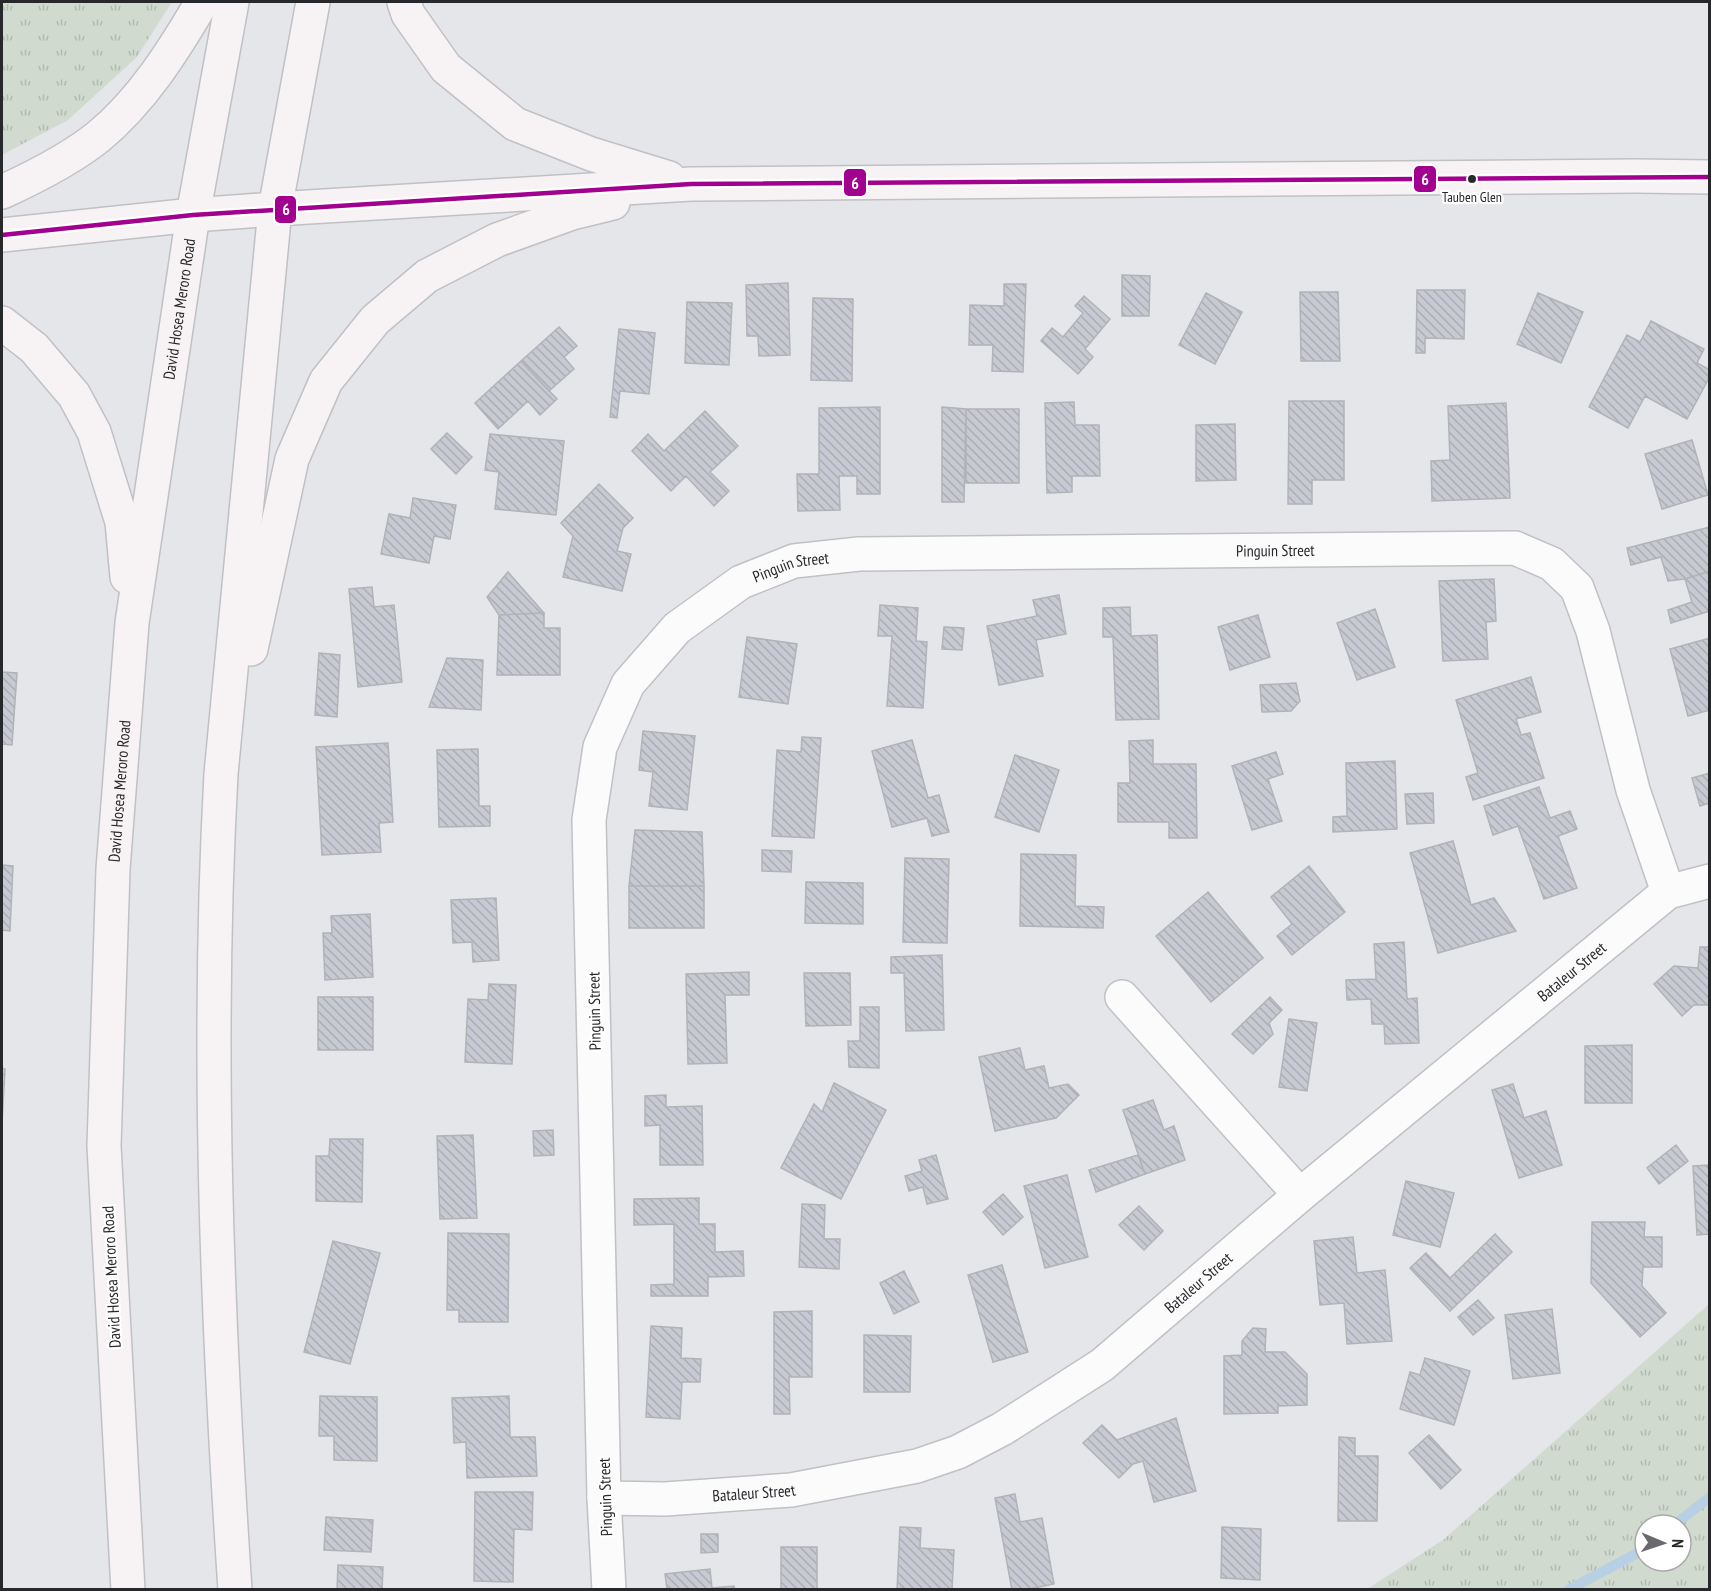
<svg xmlns="http://www.w3.org/2000/svg" width="1711" height="1591" font-family="'PT Sans Narrow',sans-serif">
<defs>
<pattern id="grass-tufts" width="24" height="20" patternUnits="userSpaceOnUse" patternTransform="scale(1.5)"><rect width="24" height="20" fill="#d0dace"/><path d="M3 7l-1-3M5 7V3M7 7l1-3M15 17l-1-3M17 17v-4M19 17l1-3" fill="none" stroke="#b3bbb1"/></pattern>
<pattern id="building-back-hatch" width="6" height="6" patternUnits="userSpaceOnUse" patternTransform="scale(1.5)"><rect width="6" height="6" fill="#c7cad2"/><path d="M-1 5l2 2M0 0l6 6M5-1l2 2" fill="none" stroke="#abaeb4"/></pattern>
</defs>
<rect width="100%" height="100%" fill="#e5e6ea"/>
<path fill="url(#grass-tufts)" fill-rule="evenodd" d="M2,2H172L137,57L68,120L2,155Z
M1709,1304V1589H1367L1443,1540ZM1645,1525H1681V1561H1645Z"/>
<g fill="none" stroke-linecap="round" stroke-linejoin="round">
<path stroke="#b7d0e4" stroke-width="10" d="M1674,1525L1710,1497
M1568,1590L1645,1549"/>
</g>
<path fill="url(#building-back-hatch)" stroke="#b2b3b6" stroke-width="1.5" d="M1122,275L1150,276L1149,316H1122Z
M788,283L790,355L759,356L758,336H747L746,285Z
M1004,284H1026L1023,372L992,371L993,345H969L970,305L1004,306Z
M1417,290H1465L1464,339L1425,338V353H1416Z
M1300,292H1338L1340,361H1301Z
M1206,293L1242,312L1215,364L1179,345Z
M1538,293L1583,312L1561,363L1517,344Z
M1084,296L1110,319L1085,349L1093,357L1078,374L1041,341L1052,328L1063,337L1083,313L1075,306Z
M813,298L853,299L852,381L811,380Z
M687,302L732,303L729,365L685,363Z
M1651,321L1704,349L1697,363L1710,370V376L1687,419L1645,396L1628,428L1589,407L1627,335L1640,342Z
M559,327L577,346L564,357L574,369L549,391L521,361Z
M619,329L655,333L649,394L620,391L617,418L610,417Z
M521,361L557,399L540,415L528,401L498,429L475,403Z
M1289,401H1344V480H1312V504H1288Z
M1074,402L1075,425H1099L1100,476H1072V492L1047,493L1045,403Z
M1506,403L1510,498L1432,501L1431,461L1450,460L1448,406Z
M880,407V494H857V476H839L840,510L798,511L797,474H819V408Z
M942,407L966,409L964,502H942Z
M966,409H1019V483H966Z
M705,411L738,446L710,472L729,491L714,506L686,476L671,491L632,451L648,434L664,451Z
M1235,424L1236,480L1196,481V425Z
M447,433L472,457L456,474L431,449Z
M490,434L564,441L556,515L495,509L499,472L485,470Z
M1692,440L1708,495L1662,509L1645,454Z
M599,484L633,518L623,528L617,551L631,554L622,591L563,577L573,536L561,523Z
M413,498L456,505L450,539L434,536L429,563L381,554L389,514L410,518Z
M1710,527V571L1685,579L1668,581L1661,557L1631,565L1627,548Z
M1710,571V611L1671,623L1668,610L1692,602L1685,579Z
M508,572L544,613L499,615L487,597Z
M1494,579L1496,621L1486,622L1488,659L1443,661L1439,581Z
M372,587L374,607L394,605L402,682L358,687L349,589Z
M1059,595L1066,634L1036,640L1043,676L999,685L987,626L1037,616L1033,600Z
M880,605L918,608L916,641L927,642L923,708L887,706L892,636H878Z
M1130,607L1131,636L1157,635L1159,719L1116,720L1113,637H1103V608Z
M1375,609L1395,667L1357,680L1337,623Z
M544,613V628H560V675H497L499,615Z
M1258,615L1270,657L1230,670L1218,627Z
M944,627L964,628L962,650L942,649Z
M747,637L797,644L788,704L739,697Z
M1710,638V710L1688,716L1670,649Z
M319,653L340,655L337,717L315,715Z
M447,658L483,660L481,710L429,707Z
M2,672L17,673L12,745L2,744Z
M1531,677L1541,712L1516,719L1521,735L1530,733L1544,778L1473,800L1466,777L1478,773L1456,700Z
M1296,683L1300,701L1291,711L1262,712L1260,685Z
M643,731L695,736L687,810L649,806L653,772L639,770Z
M802,737L821,738L814,838L772,836L777,750L801,752Z
M912,740L928,798L939,795L949,832L932,836L927,818L892,827L872,751Z
M1153,740V764H1196L1197,838H1169V822H1118V783H1130L1129,741Z
M388,743L393,822L379,823L381,852L322,855L316,747Z
M478,749L479,806H490V826L439,827L437,750Z
M1276,752L1283,774L1268,779L1282,821L1252,830L1232,766Z
M1015,755L1059,770L1039,832L995,817Z
M1395,761L1397,829L1333,832V817L1347,816L1346,763Z
M1710,773V803L1700,806L1692,778Z
M1539,787L1550,818L1570,811L1577,829L1558,836L1577,888L1544,899L1518,826L1493,835L1484,806Z
M1433,793L1434,823L1407,824L1405,794Z
M635,830L702,832L704,886H629Z
M1453,841L1471,905L1494,898L1516,931L1438,953L1410,853Z
M762,850L792,851L791,872L762,871Z
M1021,854L1076,855L1075,906L1104,907L1103,928L1020,926Z
M905,858L949,859L947,943L903,942Z
M2,865L13,866L10,931L2,930Z
M1309,866L1345,912L1292,955L1277,936L1292,924L1271,897Z
M806,882L863,883V924L805,923Z
M629,886H704V928H629Z
M1208,892L1263,958L1211,1002L1156,936Z
M496,898L499,960L473,962L472,942L453,943L451,900Z
M370,914L373,977L325,980L323,933H332L331,916Z
M1404,942L1407,999L1417,998L1419,1043L1385,1044L1384,1024H1372L1371,999L1347,1000L1346,980L1376,979L1374,944Z
M1700,947H1710V1005H1694L1682,1016L1654,984L1674,966L1698,968Z
M942,955L944,1030L906,1031L904,973H891V957Z
M749,972V995H725L727,1063L688,1064L686,974Z
M804,973H850L851,1025L806,1026Z
M489,984L516,985L512,1064L465,1062L468,999L488,1000Z
M318,997H373V1050H318Z
M1270,997L1282,1010L1269,1023L1273,1034L1253,1054L1232,1034Z
M860,1007H879V1068L849,1067L848,1041H860Z
M1289,1019L1317,1023L1307,1091L1279,1087Z
M1632,1045V1103H1585V1046Z
M1020,1048L1025,1070L1044,1066L1049,1088L1068,1084L1079,1095L1056,1118L995,1131L979,1057Z
M2,1068L5,1069L2,1123Z
M834,1083L886,1110L841,1199L781,1168L814,1104L822,1112Z
M1513,1084L1524,1118L1546,1111L1562,1165L1519,1178L1492,1090Z
M666,1095V1107L702,1106L703,1165H660V1125L645,1126V1096Z
M1153,1100L1164,1130L1174,1126L1185,1160L1145,1174L1123,1110Z
M553,1130L554,1155L534,1156L533,1131Z
M473,1135L477,1218L440,1219L437,1136Z
M330,1139H363L362,1202L316,1201V1156H329Z
M1676,1145L1688,1161L1659,1184L1647,1168Z
M936,1155L948,1199L927,1204L923,1187L909,1191L905,1176L922,1171L919,1160Z
M1138,1155L1145,1174L1096,1192L1089,1170Z
M1710,1165V1234L1697,1235L1693,1166Z
M1067,1175L1088,1257L1045,1268L1024,1186Z
M1406,1181L1454,1193L1440,1247L1393,1235Z
M1003,1194L1023,1217L1003,1235L983,1212Z
M699,1198V1224H715V1252L743,1251L744,1276L708,1277V1296H651V1285L674,1284V1224L634,1225V1199Z
M802,1204L825,1205L824,1239H840L839,1269L799,1267Z
M1139,1206L1163,1231L1144,1250L1119,1225Z
M1592,1222H1645L1644,1237H1662V1267H1643L1642,1286L1666,1313L1640,1337L1591,1283Z
M448,1233L509,1234L508,1322H459V1310H447Z
M1495,1234L1512,1252L1450,1311L1410,1268L1426,1253L1450,1278Z
M1353,1237L1357,1273L1385,1270L1392,1341L1347,1344L1344,1303L1320,1305L1314,1241Z
M333,1241L380,1253L350,1364L304,1352Z
M1002,1265L1028,1352L993,1362L968,1275Z
M904,1271L919,1302L894,1314L880,1283Z
M1478,1300L1494,1318L1473,1335L1458,1317Z
M1552,1309L1560,1373L1513,1379L1505,1315Z
M812,1311V1377H789L790,1414H774V1312Z
M651,1326L682,1328L681,1358L701,1359L700,1382H682L680,1419L646,1417Z
M1253,1328L1266,1329L1265,1352H1285L1307,1374V1405L1278,1406V1413L1224,1414V1356L1242,1355V1341Z
M864,1335L911,1336L910,1392H864Z
M1425,1358L1470,1371L1454,1425L1400,1409L1410,1372L1420,1375Z
M320,1396L377,1397V1461L334,1460V1436H319Z
M509,1396L510,1437H535L537,1476L467,1478L466,1442L454,1443L452,1398Z
M1176,1418L1196,1491L1154,1502L1143,1461L1133,1464L1119,1478L1083,1443L1102,1425L1117,1440Z
M1429,1435L1461,1470L1441,1489L1409,1453Z
M1339,1437L1355,1438V1456H1378L1377,1521H1338Z
M475,1492H533L532,1530L514,1529L513,1582L474,1581Z
M1015,1494L1020,1522L1042,1518L1054,1584L1025,1590H1012L995,1498Z
M326,1517L373,1520L371,1552L324,1550Z
M900,1527L921,1528L920,1548L954,1550L952,1590H897Z
M1222,1527L1261,1529L1260,1580L1221,1578Z
M701,1534H718V1552L701,1553Z
M781,1547H817V1590H781Z
M338,1565L383,1567L382,1590H337Z
M710,1569L712,1588L734,1586L735,1590H659L667,1589L665,1574Z"/>
<g fill="none" stroke-linecap="round" stroke-linejoin="round">
<defs>
<g id="street">
<path d="M1122,997L1300,1195"/>
<path id="s1" d="M604,1498L665,1499L791,1490L917,1466L958,1452L1002,1429L1102,1365L1300,1195L1668,892L1710,881"/>
<path id="s2" d="M609,1590L604,1498L589,820L600,747L628,684L677,628L741,582L794,561L859,554L1515,548L1552,564L1577,588L1593,631L1633,790L1668,892"/>
</g>
<g id="secondary">
<path d="M404,2L408,14L446,68L515,124L591,154L669,178"/>
<path d="M2,192C35,177 69,160 98,137C142,101 174,50 202,2"/>
<path d="M2,235L193,215L275,209L691,184L1636,176L1710,177"/>
<path d="M2,323L34,348L74,395L94,432L122,522L127,577"/>
<path d="M251,649L292,459L326,381L375,320L427,276L497,240L572,213L613,203"/>
<path id="s3" d="M128,1590L104,1146L113,869L132,623L193,215L232,2"/>
<path d="M235,1590C217,1319 206,1046 221,774L275,209L313,2"/>
</g>
</defs>
<use href="#street" stroke="#c0c1c5" stroke-width="36"/>
<use href="#secondary" stroke="#c0c1c5" stroke-width="36"/>
<use href="#street" stroke="#fbfbfc" stroke-width="33"/>
<use href="#secondary" stroke="#f7f2f4" stroke-width="33"/>
<defs>
<path id="bus-1" d="M2,235L193,215L691,184L1710,177"/>
</defs>
<use href="#bus-1" stroke="#fff" stroke-width="9"/>
<use href="#bus-1" stroke="#a2008e" stroke-width="4.5"/>
</g>
<circle fill="#27282b" stroke="#fff" stroke-width="2" cx="1472" cy="179" r="5"/>
<g text-anchor="middle" stroke-width="4.5" stroke-linejoin="round" paint-order="stroke">
<g font-size="14" fill="#27282b" stroke="#fff">
<text x="1472" y="202">Tauben Glen</text>
</g>
<g font-size="16" fill="#27282b" stroke="#fff">
<text dy="6" stroke="none"><textPath href="#s3" startOffset="1286">David Hosea Meroro Road</textPath></text>
<text dy="6" stroke="none"><textPath href="#s2" startOffset="1605">Pinguin Street</textPath></text>
<text dy="6" stroke="none"><textPath href="#s2" startOffset="1119">Pinguin Street</textPath></text>
<text dy="6" stroke="none"><textPath href="#s3" startOffset="800">David Hosea Meroro Road</textPath></text>
<text dy="6" stroke="none"><textPath href="#s1" startOffset="1140">Bataleur Street</textPath></text>
<text transform="translate(594 1011) rotate(-91)" y="6">Pinguin Street</text>
<text transform="translate(111 1277) rotate(-93)" y="6">David Hosea Meroro Road</text>
<text dy="6" stroke="none"><textPath href="#s1" startOffset="654">Bataleur Street</textPath></text>
<text dy="6" stroke="none"><textPath href="#s1" startOffset="150">Bataleur Street</textPath></text>
<text transform="translate(605 1497) rotate(-92)" y="6">Pinguin Street</text>
</g>
</g>
<g stroke="#fff" stroke-width="2">
<rect x="1413" y="165" width="24" height="28" rx="6" fill="#a2008e"/>
<rect x="843" y="168" width="24" height="29" rx="6" fill="#a2008e"/>
<rect x="274" y="195" width="23" height="29" rx="6" fill="#a2008e"/>
</g>
<g font-size="16" text-anchor="middle" font-weight="bold" fill="#fff">
<text x="1425" y="185">6</text>
<text x="855" y="189">6</text>
<text x="286" y="215">6</text>
</g>
<rect width="1711" height="1591" fill="none" stroke="#27282b" stroke-width="6"/>
<g transform="translate(1663 1543) rotate(92)"><circle r="28" fill="#ffffff" stroke="#a9a9aa" stroke-width="1.5"/>
<path d="M0-4.5L10 22L0 15L-10 22Z" fill="#6a6a6e"/>
<text y="-9" font-size="16" font-weight="bold" text-anchor="middle" fill="#27282b">N</text>
</g>
</svg>
